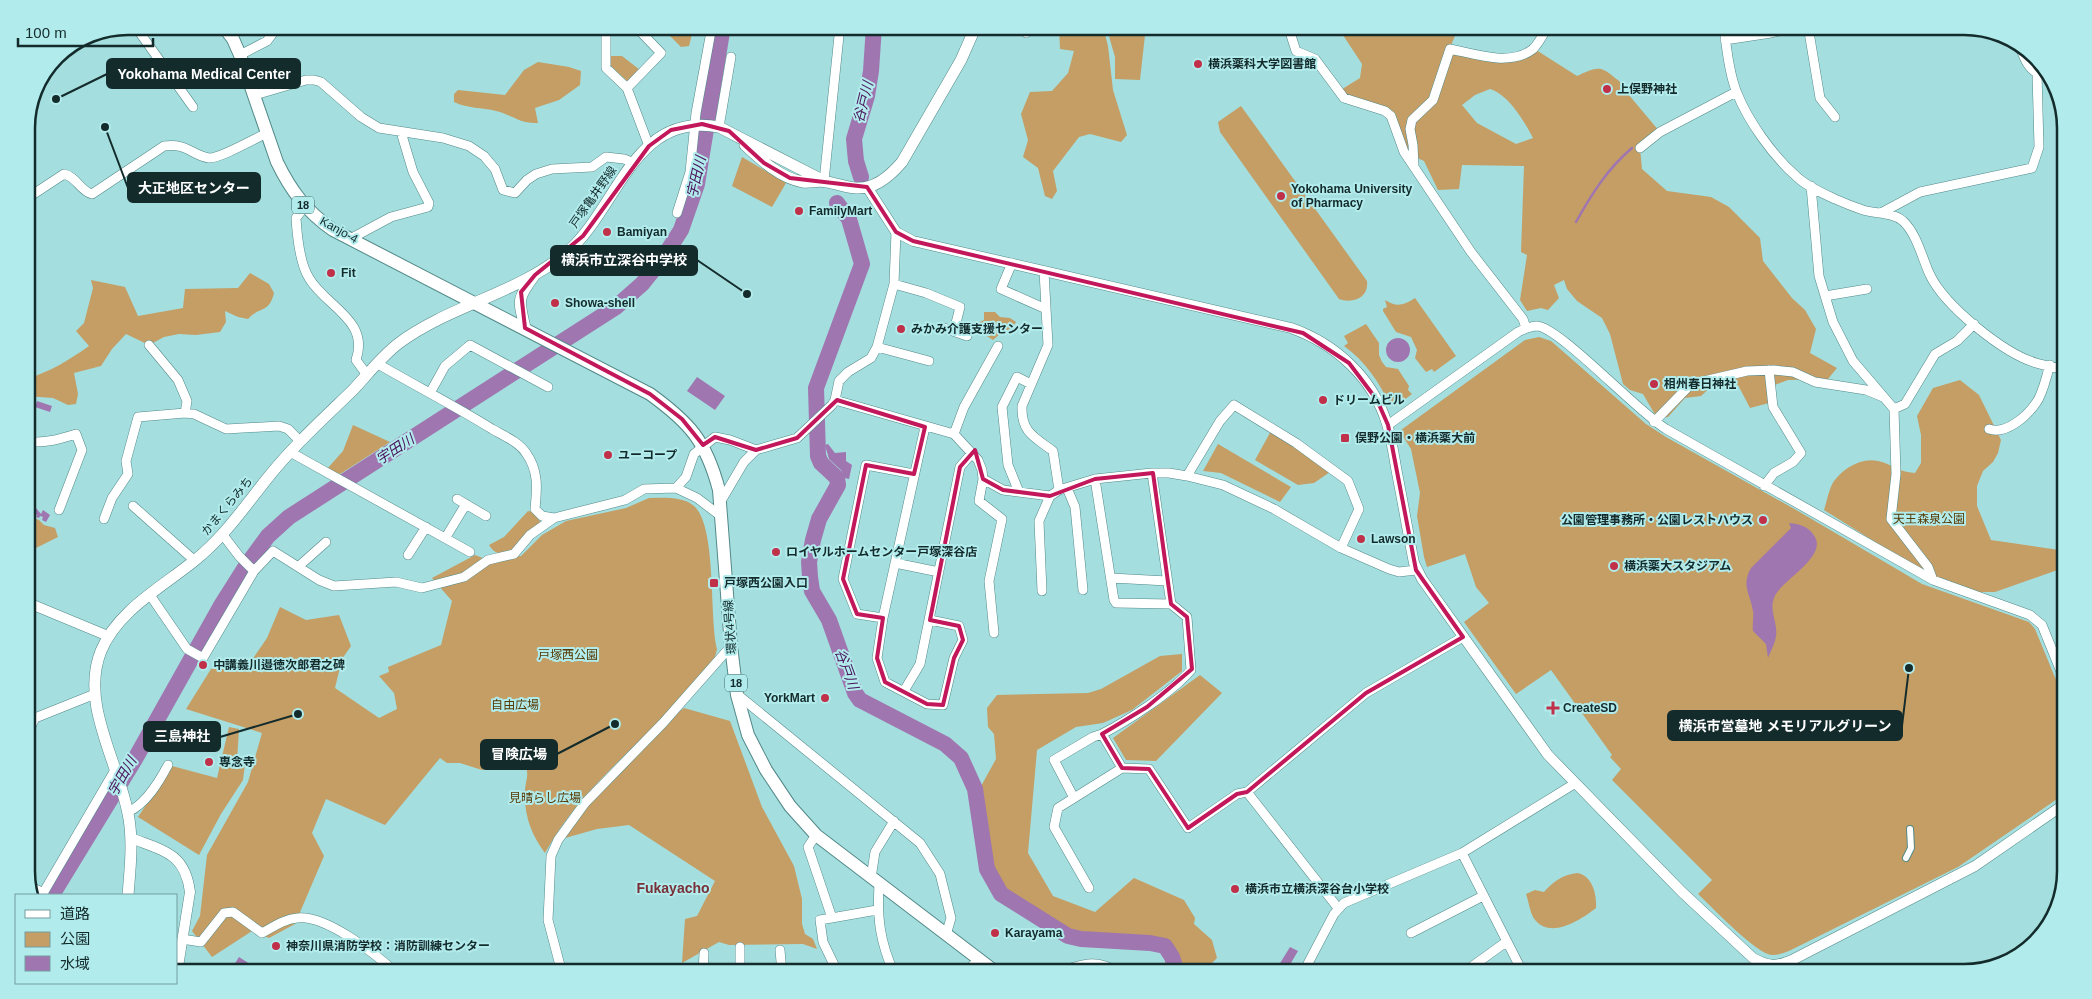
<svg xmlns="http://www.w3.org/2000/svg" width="2092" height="999" font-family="Helvetica,'Noto Sans JP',sans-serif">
<rect width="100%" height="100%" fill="#a5dede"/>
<path fill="#c49e64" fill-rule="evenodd" d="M660,26H694L689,46L681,47Z
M1059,26H1103L1108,46L1113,90L1127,135L1121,142L1090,134L1079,137L1053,171L1057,191L1052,199L1045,196L1038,168L1023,157L1028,140L1021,114L1030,92L1052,91L1068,73L1074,51L1060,49Z
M1106,26H1146L1140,80L1115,79V57Z
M1337,26H1461L1456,33L1450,48L1504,58L1533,48L1577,76C1595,68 1600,64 1615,78C1619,81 1622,82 1623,88L1660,132L1640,148L1642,169L1667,191L1711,197L1729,207L1760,238L1763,261L1792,298L1805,310L1816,329L1810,353L1837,368L1828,379L1788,380L1769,387V403L1750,408L1738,385L1715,383L1701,396L1685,398L1668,417L1657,418L1643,394L1630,390L1623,384L1610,334L1602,318L1577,301L1567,289L1564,280L1554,285L1559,298L1548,310L1541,308L1527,311L1520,300L1527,255L1521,252L1524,166L1462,165L1459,189L1438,190L1424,161L1404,152L1391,116L1339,91L1360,78L1362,64ZM1490,89C1509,95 1524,121 1533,138L1516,144L1477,123L1462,105L1475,95Z
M610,56H622L640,70L628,82L610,65Z
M538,62L569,67L581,71L580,85L559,100L535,108L538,123C519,124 513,115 496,111C482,107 468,109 454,102V94L458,90L505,95L524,70Z
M1241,106L1367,281C1369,298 1353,304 1339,299L1220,132L1218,122Z
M742,157L786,183L772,207L732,186Z
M250,273L269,284L274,293C269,314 259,306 248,319L238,317L225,311L226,322L220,332L196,335L179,334L164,337L149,345L126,334L112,349L101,366L74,373L78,394L76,404L68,405L53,398L26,396V379C50,372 69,360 89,346L76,331L84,323L93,288L91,280L125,287L138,316L183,308L185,289L238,288Z
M1415,298L1456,356L1434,372L1432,369L1426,372L1415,358L1417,350L1411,337L1396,332L1383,311V309L1387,307L1385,300C1396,307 1403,306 1415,298Z
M984,312H995L1000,317L1010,318L1016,322L1012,328L1001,333L993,340L978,330V323L984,320Z
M1366,324L1379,343V355L1382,362L1386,367L1398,369L1409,386L1408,390L1412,394L1396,406L1390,405C1380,383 1364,360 1344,346L1348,343L1344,336Z
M1539,337L1551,341L1646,424L1666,437L1798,511L1922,584L2029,622L2035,629L2066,704V793L1958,867L1799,946C1791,950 1782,955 1773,955C1758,956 1711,906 1698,894L1712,880L1612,780L1621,769L1610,757L1612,755L1551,670L1516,694L1464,622L1489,603L1476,587L1465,554L1427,567L1424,557L1417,516L1420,493L1411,449L1402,435L1401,430L1525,340Z
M1960,380L1979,395L2001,440L1998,453L1993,462L1983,471L1977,486V506L1991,540L2066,551V567L1995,592H1969L1936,580L1824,510C1827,501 1829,488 1834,481C1844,468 1861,457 1878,461C1892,464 1898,472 1915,473L1921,463V435L1917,416L1933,388Z
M353,425L390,442L340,474L327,469L343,451Z
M1271,431L1330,472L1314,483L1298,485L1255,460Z
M1218,444L1291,487L1280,502L1221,473L1203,471Z
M32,498L30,516L39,520L44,525L55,528L58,537L26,553V499Z
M649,498C664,498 682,496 694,506C717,526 709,617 717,649L715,657C699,675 685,695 668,712C625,757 575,797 545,853C532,836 524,816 525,793C525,780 530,777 525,763L512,756L496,767L482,770L460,763H447L440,758L385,825L326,799L312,833L324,856L295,924L269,938L252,931L212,957L192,931L200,916L207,855L248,782L262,733L186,709L211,669L252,660L267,638L280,607L306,620L339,615L351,646L342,659L335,688L379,718L397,709L394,693L379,676L389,672L388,667L441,645L452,601L432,578L475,555L488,560L521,556L542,535L566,521L626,508Z
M528,511L533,512L542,524C530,535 503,569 489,545L504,537Z
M1182,654V671L1132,710L1103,723L1076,727L1037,750L1028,853L1053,896L1095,912L1134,878L1184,900L1195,918L1194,924L1212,940L1217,958L1202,973H1177L1172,957L1165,946L1150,943L1081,939L1068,936L1000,886L991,868L980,788L996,759L994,734L988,727L987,708L997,695L1088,693L1101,689L1160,656Z
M1200,675L1222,693L1156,761L1126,760L1113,738Z
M684,708L730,721L762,807L794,866L802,899V924L805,934L813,939L817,949L803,944L729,945L719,942L682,963L685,919L697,916L715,881L629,825L597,829L558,840C592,794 638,741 684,708Z
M229,727L239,729L237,761L245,764L243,780L221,814L199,855L138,817L172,766L217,778Z
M1577,873C1592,875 1597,894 1596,908C1582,919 1552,939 1536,921C1530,915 1529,902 1526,894L1535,890L1544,892C1554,881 1562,875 1577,873Z"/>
<path fill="#9f76b0" d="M1386 350a12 12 0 1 1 24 0a12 12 0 1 1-24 0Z
M697,377L725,396L715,410L687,391Z
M37,401L52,406L50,412L35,407Z
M828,444L835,453L846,452V461L852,465L849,479L845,478L841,470L829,459L825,445Z
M36,508L41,514L43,510L50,515L46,522L42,520L43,517L40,516L39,518L36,517L37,515L33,513Z
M1789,523C1799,524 1807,526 1813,534C1831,556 1780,580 1774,598C1769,611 1778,623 1776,636C1775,643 1771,651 1768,658L1766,644L1753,631C1752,624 1754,618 1753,611C1750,593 1741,586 1751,568L1791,528Z
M1290,947L1298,951L1285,973H1274Z
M239,957L256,968L253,973H229Z"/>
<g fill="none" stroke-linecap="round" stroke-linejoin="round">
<path stroke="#9f76b0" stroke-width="2.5" d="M1576,222C1591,195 1608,168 1632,148"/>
<path stroke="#9f76b0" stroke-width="16" d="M861,177L856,161L854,139L867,96L871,71L874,26
M837,203L849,219L862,264L816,388L818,456L821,463L837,478L838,485L819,519L813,540L809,562L810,577L812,591L829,620L855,693L860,700L945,744L961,758L975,789L987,869L1001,894L1068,936L1081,939L1150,943L1165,946L1172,957L1177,973
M52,895L135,759L222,604L246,566L268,536L289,517L616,307L642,284L663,258L681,230L697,184L723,26"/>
<defs>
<path id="pedestrian" d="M1906,858L1911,848L1910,829"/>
<path id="minor" d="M135,26L193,107
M606,26V68L627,88L649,146
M1025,26L1026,33
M1288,26L1296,51L1315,59L1344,98L1385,111L1391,116L1404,152L1471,252L1523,319L1526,328
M1724,26C1726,46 1729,74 1737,93C1748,121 1773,156 1796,176C1806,186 1822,193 1835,199C1844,203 1854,207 1863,210C1876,214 1892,212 1903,221C1917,234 1922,258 1930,275C1945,306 2003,353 2036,363C2045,366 2056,367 2066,370
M1808,26L1820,98L1835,117
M1725,40L1771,33L1799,26
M240,55L267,41L278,26
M627,88L661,53L635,26
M255,95L306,80H314L321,82L361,117L379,128L443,138L469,146L484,156L495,169L503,190L515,193L527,180L536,174L552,169L592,167L606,157L624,159L634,163
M719,127L731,57
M1640,148L1660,132L1736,92
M1414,166L1413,145L1410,129L1412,120L1433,100L1450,49C1475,54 1510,67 1533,49C1539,43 1544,33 1548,26
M824,181L840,26
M1811,186L1819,276L1833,322L1853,361L1894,409L1896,474L1891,519L1928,567L1933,580
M26,199L64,174C77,177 80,191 92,194L164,146C188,143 191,155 209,158C219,159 256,138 267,133
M305,206L296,218C297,234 300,264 309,278C325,306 370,320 356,360L367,375
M677,213L690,172L696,113L712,26
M1881,213L1920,192L2032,168L2039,147L2037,73C2027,67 2024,57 2020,47
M352,238L391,217L428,207L429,203L413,172L401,132
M1012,263L1001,289L1046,309
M1044,271L1048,345L1022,406C1021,432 1034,437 1053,451L1059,490
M894,284L926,293L960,307L954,331
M1825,296L1867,289
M941,327L967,336
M149,345L178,380L187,401L185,413
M877,347L929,361
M378,364C416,386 455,406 492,429C504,436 519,442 526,453C539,471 537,489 535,509L542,516L554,518L625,500L644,489L676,488L686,477L694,454L715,437L730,440L756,450
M430,393L445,366L470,345L548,387
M835,400L954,434L978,460L982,470L983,479L1003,490L1050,496L1059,490L1095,479L1152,473H1169L1187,476L1223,485L1274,509L1341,548L1389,569L1399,572L1416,570
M1894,409L1905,404L1935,354L1957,341L1974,324
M1654,422L1691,384L1747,371L1774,370L1793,372L1815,382L1866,390L1883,397
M1388,425L1518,332C1524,329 1530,326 1537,326C1559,327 1638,412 1666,429L1933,580L2030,615L2042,625L2066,684
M925,427L883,618L877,658L885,682L927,704L943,705L954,658L963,640L959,626L930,620
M1989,429C2006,435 2027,416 2036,403C2043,394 2046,377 2050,365
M954,434L964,407L998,346
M26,441C44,444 60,439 76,434L82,450L59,510
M290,452L470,552
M1152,473L1171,604L1187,617L1191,670C1171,693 1129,720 1102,734L1122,768L1149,769L1188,828L1237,794L1247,792
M1187,476L1220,421L1234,405L1296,443L1348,481L1359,509L1341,548
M983,479L979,501L1002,519L989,581L994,633
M1095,479L1114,600L1116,603L1171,604
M1764,486L1774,473L1793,462L1801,453L1773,407L1769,370
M676,488L697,498L722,517
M1067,488L1075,507L1083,590
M1019,492L1008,465L1002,407L1017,377L1031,384
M457,499L486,516
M721,501L744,462L756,450L797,438L832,405L835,400L839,381L848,372L871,358L877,347L894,284L896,232
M133,506L195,561
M104,519L112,498L128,474L126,461L138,417L185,413L194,414L226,429L279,426L288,429L300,441
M223,535L239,556L254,571L273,551L319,580L334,586L396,582L422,588L464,577L488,560L514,554L530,535L554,518
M446,537L466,504
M408,555L426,527
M895,563L939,572
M299,566L326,542
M1111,578L1167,581
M1042,591L1039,521L1050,496
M150,595L187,649L203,658L254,571
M883,618L857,614L843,579L866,465L914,474
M904,691L920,664L960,467L972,453
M738,695L920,843L940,874L951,918L946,935
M26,737L35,718L95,694
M1074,798L1054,760L1093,737L1102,734
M128,812C146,804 159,782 168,765
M816,835L808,847L832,918
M1462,853L1523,973
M871,878L875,852L894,821
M879,885C877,918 880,942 894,973
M29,886L44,893
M1089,888L1054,827L1058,808L1122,768
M42,895L115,770
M1338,908L1247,792L1366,693L1463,637
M1411,933L1483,896
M182,939L201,942L224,913L233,912L262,933C273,927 284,919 297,918C325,914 376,954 396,973
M740,947V973
M780,950L782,973
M562,973L548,920L551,856L558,840L585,803L663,723L731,646
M703,973L704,953
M838,973L823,942L820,920L877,910
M964,973L979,960
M1055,973C1081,965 1094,957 1120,973
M1142,973H1145
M1303,973L1334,914L1344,903L1462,853L1574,784
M1463,973L1506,942"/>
<path id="tertiary" d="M867,187L896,232L913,241L1291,328C1336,344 1373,378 1387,424C1392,440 1394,457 1397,473C1403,503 1408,533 1414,563L1422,579L1548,755L1682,892L1753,958C1770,967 1776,967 1794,959L1975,866L2066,803
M26,602L108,636
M131,838C164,851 185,853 190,892L177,973"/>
<path id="secondary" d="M745,145C761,160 780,178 803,182C811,183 819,180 826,182C836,183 847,188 857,188C875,189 891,175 902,162L961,60L976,26
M525,328C519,300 516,300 534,276
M128,895C130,870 133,844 129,819C121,766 79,705 101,651C117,611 162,587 194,561C223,538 243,509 266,480C292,447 323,419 353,390C367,375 382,356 399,343C450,305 517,294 566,253C618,210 632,111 719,127L824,181"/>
<path id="primary" d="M223,26L233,39L240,55L277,162C291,191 307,212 333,230L650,394C690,423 706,441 719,490L731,646L737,695L748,735L766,770L790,806L816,835L997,973"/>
</defs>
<use href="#pedestrian" stroke="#528989" stroke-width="8"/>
<use href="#minor" stroke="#528989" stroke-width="10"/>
<use href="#tertiary" stroke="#528989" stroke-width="11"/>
<use href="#secondary" stroke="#528989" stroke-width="12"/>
<use href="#primary" stroke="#528989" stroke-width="14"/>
<use href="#pedestrian" stroke="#fff" stroke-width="6"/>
<use href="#minor" stroke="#fff" stroke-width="9"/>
<use href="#tertiary" stroke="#fff" stroke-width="10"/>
<use href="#secondary" stroke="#fff" stroke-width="11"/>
<use href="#primary" stroke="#fff" stroke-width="12"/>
</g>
<path fill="none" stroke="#c2185b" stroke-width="4" stroke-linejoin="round" d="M702,124L729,131L764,163L790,178L867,187L896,232L913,241L1303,333L1349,363L1377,400L1388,425L1416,570L1463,637L1366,693L1247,792L1237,794L1188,828L1149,769L1122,768L1102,734L1147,707L1192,669L1187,617L1171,604L1153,473L1095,479L1050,496L1019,492L1003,490L983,479L975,450L960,467L930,620L959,626L963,640L954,658L943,705L927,704L885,682L877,658L883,618L857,614L843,579L866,465L914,474L925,427L837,400L797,438L756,450L715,437L703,445L682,419L650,394L525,328L521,292L535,275L583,236L649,146L671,130Z"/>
<g fill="#c13049" stroke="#b2ebec" stroke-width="2">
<circle cx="1198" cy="64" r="5"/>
<circle cx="1607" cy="89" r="5"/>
<circle cx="1281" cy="196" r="5"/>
<circle cx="799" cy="211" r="5"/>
<circle cx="607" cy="232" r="5"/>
<circle cx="331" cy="273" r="5"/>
<circle cx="555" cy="303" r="5"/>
<circle cx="901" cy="329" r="5"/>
<circle cx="1654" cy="384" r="5"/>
<circle cx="1323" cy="400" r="5"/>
<rect x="1340" y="433" width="10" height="10" rx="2.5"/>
<circle cx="608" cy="455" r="5"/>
<circle cx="1763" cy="520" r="5"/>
<circle cx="1361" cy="539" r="5"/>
<circle cx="776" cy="552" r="5"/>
<circle cx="1614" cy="566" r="5"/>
<rect x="709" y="578" width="10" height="10" rx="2.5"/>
<circle cx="203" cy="665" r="5"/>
<circle cx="825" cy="698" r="5"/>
<path d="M1550.5 700.5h5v5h5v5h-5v5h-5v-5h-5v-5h5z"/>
<circle cx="209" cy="762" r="5"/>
<circle cx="1235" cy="889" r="5"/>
<circle cx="995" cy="933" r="5"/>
<circle cx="276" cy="946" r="5"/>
</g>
<g text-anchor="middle" stroke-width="4" stroke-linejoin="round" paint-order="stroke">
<g fill="#b2ebec" stroke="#436566" stroke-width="1">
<rect x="292" y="196.5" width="22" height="17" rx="4"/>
<rect x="725" y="674.5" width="22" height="17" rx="4"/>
</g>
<g font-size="11" font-weight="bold" fill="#142b2c">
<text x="303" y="209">18</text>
<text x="736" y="687">18</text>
</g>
<g font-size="12" font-weight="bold" fill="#142b2c" stroke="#b2ebec" text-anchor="start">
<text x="1208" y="68">横浜薬科大学図書館</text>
<text x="1617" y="93">上俣野神社</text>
<text x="1291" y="193">Yokohama University<tspan x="1291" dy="14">of Pharmacy</tspan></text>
<text x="809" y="215">FamilyMart</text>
<text x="617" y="236">Bamiyan</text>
<text x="341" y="277">Fit</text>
<text x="565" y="307">Showa-shell</text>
<text x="911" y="333">みかみ介護支援センター</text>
<text x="1664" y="388">相州春日神社</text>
<text x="1333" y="404">ドリームビル</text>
<text x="1355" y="442">俣野公園・横浜薬大前</text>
<text x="618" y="459">ユーコープ</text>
<text x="1753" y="524" text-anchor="end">公園管理事務所・公園レストハウス</text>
<text x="1371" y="543">Lawson</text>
<text x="786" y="556">ロイヤルホームセンター戸塚深谷店</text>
<text x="1624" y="570">横浜薬大スタジアム</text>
<text x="724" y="587">戸塚西公園入口</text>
<text x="213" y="669">中講義川邉徳次郎君之碑</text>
<text x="815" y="702" text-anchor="end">YorkMart</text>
<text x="1563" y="712">CreateSD</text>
<text x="219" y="766">専念寺</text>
<text x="1245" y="893">横浜市立横浜深谷台小学校</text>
<text x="1005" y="937">Karayama</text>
<text x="286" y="950">神奈川県消防学校：消防訓練センター</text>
</g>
<g font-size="12" fill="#142b2c" stroke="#b2ebec">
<text transform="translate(593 197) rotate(-55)" y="4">戸塚亀井野線</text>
<text transform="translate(339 230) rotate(29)" y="4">Kanjo-4</text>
<text transform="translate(227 506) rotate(-50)" y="4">かまくらみち</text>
<text transform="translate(730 627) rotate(-94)" y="4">環状4号線</text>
</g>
<g font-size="12" fill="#563902" stroke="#b2ebec">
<text x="1929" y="523">天王森泉公園</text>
<text x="568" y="659">戸塚西公園</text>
<text x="515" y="709">自由広場</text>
<text x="545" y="802">見晴らし広場</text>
</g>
<g font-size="14" font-style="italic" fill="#481159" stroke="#b2ebec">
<text transform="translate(863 102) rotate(-76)" y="5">谷戸川</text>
<text transform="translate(696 177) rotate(-77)" y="5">宇田川</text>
<text transform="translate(395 449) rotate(-33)" y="5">宇田川</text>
<text transform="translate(847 669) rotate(70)" y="5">谷戸川</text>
<text transform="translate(122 776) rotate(-60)" y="5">宇田川</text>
</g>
<g font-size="14" font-weight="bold" fill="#783138" stroke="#b2ebec">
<text x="673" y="893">Fukayacho</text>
</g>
</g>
<path d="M0 0H2092V999H0ZM128 35H1964A93 93 0 0 1 2057 128V871A93 93 0 0 1 1964 964H128A93 93 0 0 1 35 871V128A93 93 0 0 1 128 35Z" fill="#b2ebec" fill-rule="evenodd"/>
<path fill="none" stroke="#142b2c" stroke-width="2.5" d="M128 35H1964A93 93 0 0 1 2057 128V871A93 93 0 0 1 1964 964H128A93 93 0 0 1 35 871V128A93 93 0 0 1 128 35Z"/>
<path fill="none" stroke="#142b2c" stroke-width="2" d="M56 99L107 74M105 127L128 188M747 294L697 260M1909 668L1902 726M298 714L220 737M615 724L557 754"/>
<g fill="#142b2c" stroke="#b2ebec" stroke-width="2">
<circle cx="56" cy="99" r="5"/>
<circle cx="105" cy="127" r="5"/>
<circle cx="747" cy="294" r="5"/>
<circle cx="1909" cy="668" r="5"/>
<circle cx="298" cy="714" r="5"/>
<circle cx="615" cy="724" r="5"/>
</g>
<g fill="#142b2c" stroke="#142b2c" stroke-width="2">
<rect x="107" y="59" width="193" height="29" rx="5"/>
<rect x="128" y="173" width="132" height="29" rx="5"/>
<rect x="551" y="246" width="146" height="29" rx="5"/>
<rect x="1668" y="711" width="234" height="29" rx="5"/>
<rect x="144" y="722" width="76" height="29" rx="5"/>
<rect x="481" y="740" width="76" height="29" rx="5"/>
</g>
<g font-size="14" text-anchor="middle" font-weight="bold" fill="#fff">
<text x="204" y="79">Yokohama Medical Center</text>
<text x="194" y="193">大正地区センター</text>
<text x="624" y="265">横浜市立深谷中学校</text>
<text x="1785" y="731">横浜市営墓地 メモリアルグリーン</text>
<text x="182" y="741">三島神社</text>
<text x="519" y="759">冒険広場</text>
</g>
<rect x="15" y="894" width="162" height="90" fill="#b2ebec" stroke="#739e9f"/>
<rect x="25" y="910" width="25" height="8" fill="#ffffff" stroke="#739e9f"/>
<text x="60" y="919" font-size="15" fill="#142b2c">道路</text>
<rect x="25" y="932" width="25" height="15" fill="#c49e64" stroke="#739e9f"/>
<text x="60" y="944" font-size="15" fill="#142b2c">公園</text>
<rect x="25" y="956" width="25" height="15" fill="#9f76b0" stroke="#739e9f"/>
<text x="60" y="969" font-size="15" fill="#142b2c">水域</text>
<path d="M18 38v8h135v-8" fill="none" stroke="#142b2c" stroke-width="2.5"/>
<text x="25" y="38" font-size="15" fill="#142b2c" stroke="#b2ebec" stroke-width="4" paint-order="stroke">100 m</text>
</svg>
